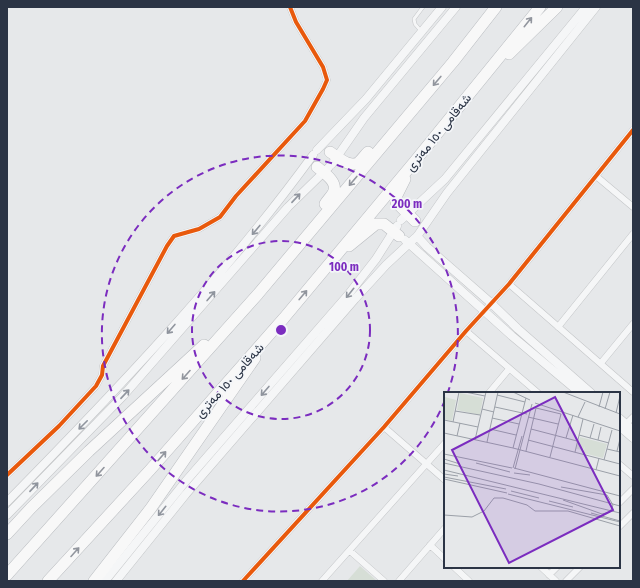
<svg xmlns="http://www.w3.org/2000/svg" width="640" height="588" font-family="'Fira Sans Condensed',Vazirmatn,sans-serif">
<rect width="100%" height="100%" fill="#e6e8ea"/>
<path fill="#d6ded6" d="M360,566L377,581H347Z"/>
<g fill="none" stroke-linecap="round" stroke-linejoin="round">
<defs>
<path id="service" d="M421,31L415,24L414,19L423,7"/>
<path id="minor" d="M596,176L633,207
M509,284L633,392
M558,327L633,234
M466,331L538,393
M601,363L633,324
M489,393L509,369
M626,424L633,417
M384,427L445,480
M619,464L633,476
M7,475L59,426L96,386L102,375L103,366L167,246L174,236L199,229L220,217L236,196L305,121L323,89L327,80L323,67L296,22L290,7
M619,503L633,489
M619,527L633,513
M430,545L445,559
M350,551L384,581
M454,567L469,581
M541,567L556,581
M549,575L557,567
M243,581L384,427L466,331L509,284L633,130
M322,581L445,443
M399,581L445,528
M566,581L580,567"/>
<path id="tertiary" d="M317,150L366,99L442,7
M332,164L364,118L456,7
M401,220L445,179L586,7
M418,235L447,193L596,7
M417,236L427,247L491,303L518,329L591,393
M405,240L512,336L580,393
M619,418L633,430
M619,426L633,438
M7,502C115,392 222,280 313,155
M7,515L123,396L288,207L329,167
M105,581L186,481L348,295L376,259L397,226
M116,581L186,494L355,299L386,265L415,238"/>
<path id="motorway" d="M509,54L557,7
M330,152C338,157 350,169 359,162C362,159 365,155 368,152
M317,167C324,173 339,182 333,193C331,197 327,200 325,204
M405,179L396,197V202L415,221
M349,246L376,224H384L399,236
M7,534L31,508L89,451L204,345
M7,575L258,294L453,62L496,7
M48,581L150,470L284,318L415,161L540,7
M94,581L151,508L255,358"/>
</defs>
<use href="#service" stroke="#c4c6c8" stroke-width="4"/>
<use href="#minor" stroke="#c4c6c8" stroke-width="7"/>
<use href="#tertiary" stroke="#c4c6c8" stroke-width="9"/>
<use href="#motorway" stroke="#b8bbbf" stroke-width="12"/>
<use href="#service" stroke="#f5f6f7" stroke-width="3"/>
<use href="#minor" stroke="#f5f6f7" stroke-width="6"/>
<use href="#tertiary" stroke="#f5f6f7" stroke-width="8"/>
<use href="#motorway" stroke="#f8f8f8" stroke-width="11"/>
<defs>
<path id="cycleway" d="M7,475L59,426L96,386L102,375L103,366L167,246L174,236L199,229L220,217L236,196L305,121L323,89L327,80L323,67L296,22L290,7
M243,581L384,427L466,331L509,284L633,130"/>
</defs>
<use href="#cycleway" stroke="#f4f6f9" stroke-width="6"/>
<use href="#cycleway" stroke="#e8590c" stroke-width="4"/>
</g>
<defs><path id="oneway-shaft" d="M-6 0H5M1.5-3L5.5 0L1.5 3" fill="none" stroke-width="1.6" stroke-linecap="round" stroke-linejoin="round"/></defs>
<g stroke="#92969e">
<use href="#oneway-shaft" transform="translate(528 22) rotate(-51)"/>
<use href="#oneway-shaft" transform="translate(437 81) rotate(130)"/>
<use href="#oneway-shaft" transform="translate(353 181) rotate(130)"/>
<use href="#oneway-shaft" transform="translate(303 295) rotate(-50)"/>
<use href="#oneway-shaft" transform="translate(186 375) rotate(132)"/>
<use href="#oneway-shaft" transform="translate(162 456) rotate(-49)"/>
<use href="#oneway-shaft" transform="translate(100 472) rotate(132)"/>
<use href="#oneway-shaft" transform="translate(75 552) rotate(-48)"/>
</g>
<g stroke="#90959e">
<use href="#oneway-shaft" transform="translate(296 198) rotate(-47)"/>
<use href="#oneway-shaft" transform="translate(256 230) rotate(130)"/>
<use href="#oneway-shaft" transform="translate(350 293) rotate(129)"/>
<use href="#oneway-shaft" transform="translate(211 296) rotate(-49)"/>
<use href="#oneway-shaft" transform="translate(171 329) rotate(131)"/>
<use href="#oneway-shaft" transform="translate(265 391) rotate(131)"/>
<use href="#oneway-shaft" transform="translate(125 394) rotate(-47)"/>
<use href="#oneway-shaft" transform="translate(83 425) rotate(135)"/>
<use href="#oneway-shaft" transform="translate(34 487) rotate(-47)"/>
<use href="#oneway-shaft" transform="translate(162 511) rotate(129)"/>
</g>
<g fill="none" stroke="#7b2cbf" stroke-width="2" stroke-dasharray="7 5">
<circle cx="281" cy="330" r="89"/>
<path d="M445 400A178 178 0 1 1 448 392"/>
</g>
<g text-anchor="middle" stroke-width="3.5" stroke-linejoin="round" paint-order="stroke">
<g font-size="13" fill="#2b3445" stroke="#f4f6f9">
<text transform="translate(438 132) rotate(-51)" y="5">شەقامی ١٥٠ مەتری</text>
<text transform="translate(229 380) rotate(-48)" y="5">شەقامی ١٥٠ مەتری</text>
</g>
</g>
<g transform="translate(444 392)">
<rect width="176" height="176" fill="#e6e8ea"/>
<path d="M16,1L39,6L36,23L13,18ZM1,5L12,8L8,29L0,27ZM136,45L163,52L159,66L139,61L141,54L139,58L132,57Z" fill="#d6ded6"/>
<path fill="none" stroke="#9ba0a8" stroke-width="1" d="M21,0L41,4M69,0L86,8M119,0L176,22M53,3L81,10M91,11L176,39M51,15L83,22M155,15L159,0M38,17L50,20M161,17L166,0M11,19L36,23M172,21L176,4M84,25L114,32M134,25L141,10M48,26L75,32M0,28L34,35M9,30L15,0M46,37L72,43M87,37L133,49M0,41L69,56L176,84M135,43L165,51M13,44L16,31M122,46L129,23M146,46L150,32M31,48L42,0M84,48L176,72M154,48L157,35M43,50L54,0M69,56L82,6M163,57L176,60M82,59L92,16L117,22M173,59L176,47M131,60L139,27M0,62L68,76M106,65L117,22M0,67L16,72M160,68L168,38M0,71L95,92L176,114M32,71L66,80M69,76L78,44M70,76L176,104M71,77L88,12M0,78L176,121M152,78L155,66M70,81L86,83M0,82L14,84M0,85L62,97M0,87L63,101M117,95L163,103L169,113L166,120L158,122L119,108M67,99L95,106M64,102L176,130M105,109L129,115M147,121L176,129M0,123L28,125L40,119L50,106H59L83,113L91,119H124L176,134"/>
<path fill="#7b2cbf" fill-opacity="0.15" stroke="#7b2cbf" stroke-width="2" d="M111,5L169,118L65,171L8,58Z"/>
<rect width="176" height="176" fill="none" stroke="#2b3445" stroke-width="2"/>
</g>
<circle cx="281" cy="330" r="6" fill="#7b2cbf" stroke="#f4f6f9" stroke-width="2"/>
<g font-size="12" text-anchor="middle" font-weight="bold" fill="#7b2cbf" stroke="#f4f6f9" stroke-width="3.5" stroke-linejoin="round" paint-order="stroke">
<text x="407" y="208">200 m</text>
<text x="344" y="271">100 m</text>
</g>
<rect width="640" height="588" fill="none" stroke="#2b3445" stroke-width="16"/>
</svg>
